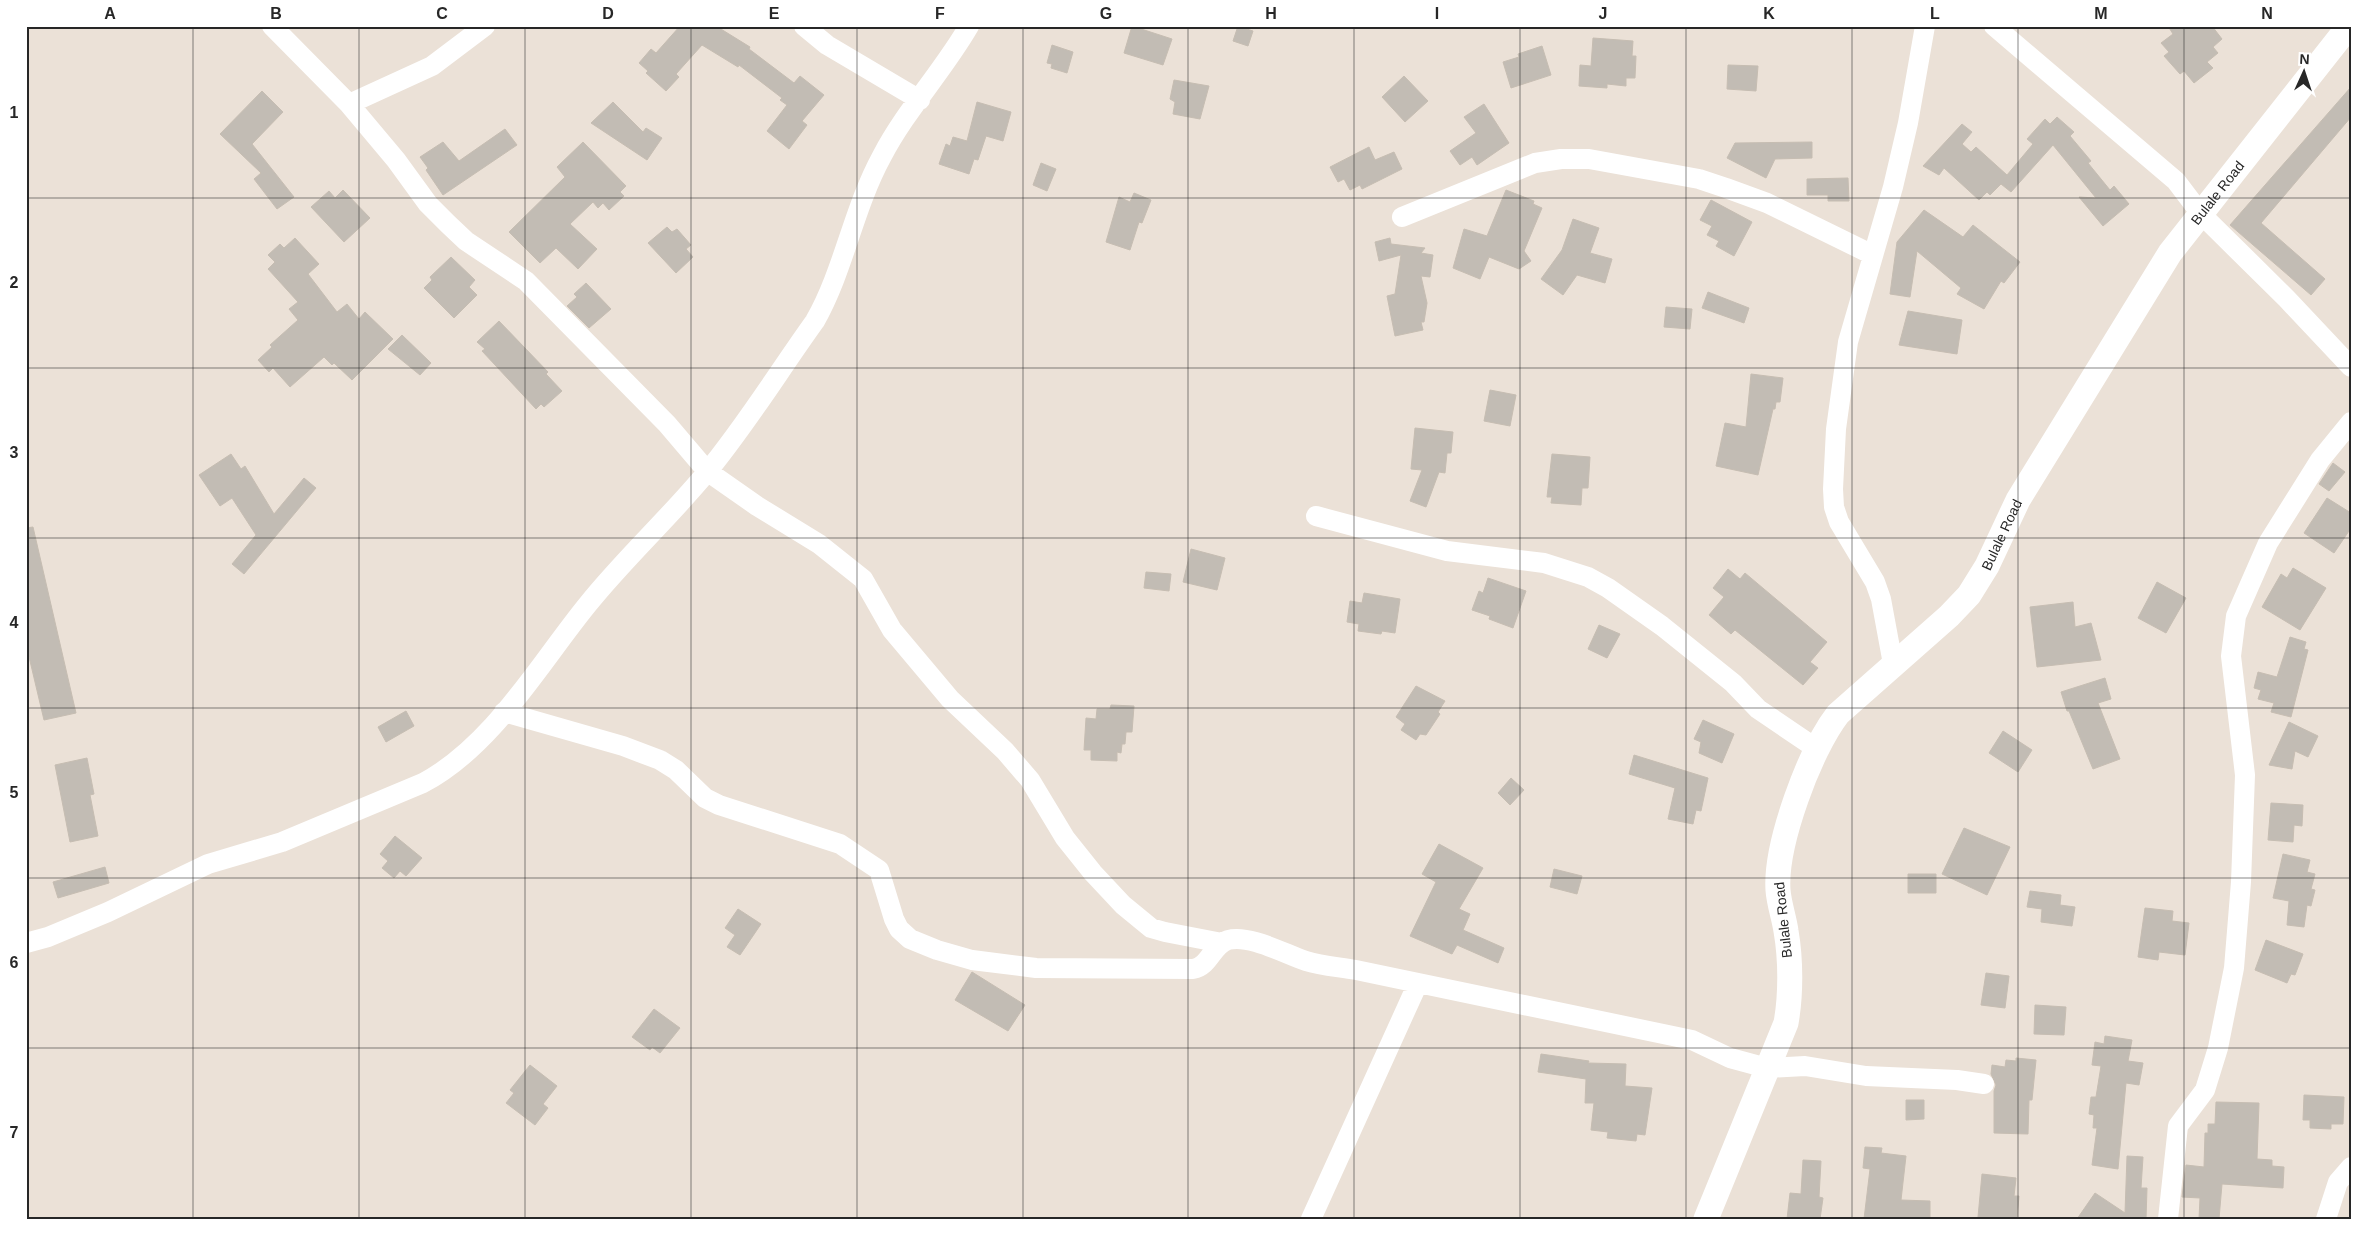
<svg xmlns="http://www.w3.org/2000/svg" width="2377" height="1245" font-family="Arial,sans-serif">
<rect width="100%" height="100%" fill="#ebe1d7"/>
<path fill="#c2bcb4" stroke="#c6bdb2" d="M680,26H716L750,47L749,49L794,83L800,76L824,95L802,121L807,125L789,149L767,131L787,105L780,100L782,98L739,65L738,67L702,45L676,74L679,77L666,91L646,73L648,71L639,63L651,49L656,53Z
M1132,26L1172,39L1163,65L1124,53Z
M1238,26L1253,31L1248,46L1233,41Z
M2168,26H2212L2222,39L2213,47L2218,53L2207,62L2213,68L2194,83L2184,71L2180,74L2164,56L2169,52L2161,43L2173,34Z
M1593,38L1633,41L1632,56H1636L1635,78H1626V86L1607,84V88L1579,86L1580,65L1591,66Z
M1052,45L1073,52L1067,73L1051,68L1052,64L1047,63Z
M1542,46L1551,75L1511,88L1503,62L1519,57L1518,54Z
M1728,65L1758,66L1756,91L1727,89Z
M1404,76L1428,101L1405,122L1382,97Z
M1174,80L1209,86L1200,119L1173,114L1175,102L1170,99Z
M2351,87V117L2261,223L2325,279L2311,295L2230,225Z
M262,91L283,112L252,144L294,197L277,209L254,179L261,173L220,134Z
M613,102L643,132L646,128L662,138L647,160L591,123Z
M977,102L1011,112L1003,141L986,136L978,160L974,159L969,174L939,164L946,144L950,146L953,137L967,141Z
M1484,104L1509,143L1477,165L1472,157L1460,165L1450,151L1476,133L1464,117Z
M2057,117L2074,132L2070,136L2091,161L2088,163L2110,190L2114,186L2129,204L2103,226L2079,197L2096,198L2053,145L2011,192L2001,184L1990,195L1987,192L1979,200L1944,168L1939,175L1923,166L1962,124L1972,132L1962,144L1971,152L1976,147L2007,175L2033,144L2027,139L2045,119L2050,124Z
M505,129L517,145L443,195L426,170L428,168L420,157L443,142L459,161Z
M583,142L626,186L620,192L624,196L609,210L603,203L598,208L593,202L570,224L597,249L578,269L556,248L540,263L509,232L565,177L557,167Z
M1812,142V158L1775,159L1766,178L1727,158L1735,143Z
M1369,147L1375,160L1394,152L1402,169L1362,189L1360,185L1350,190L1344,179L1338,182L1330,167Z
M1041,163L1056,169L1047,191L1033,185Z
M1848,178L1849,201H1828V195H1807V179Z
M343,190L370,218L344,242L311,207L329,191L335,198Z
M1506,190L1534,201L1533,204L1542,208L1524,251L1531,261L1519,269L1489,257L1480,279L1453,268L1464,229L1487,236Z
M1134,193L1151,200L1142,223L1139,222L1130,250L1106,242L1119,197L1130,202Z
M1711,200L1752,222L1734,256L1716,246L1719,241L1707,235L1712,226L1700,220Z
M1924,210L1963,237L1973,225L2020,262L2004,283L2001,281L1984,309L1957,294L1961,288L1917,251L1910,297L1890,294L1897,242Z
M1573,219L1599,228L1590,253L1612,259L1605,283L1577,275L1563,295L1541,279L1562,250Z
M667,227L672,232L677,229L691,245L686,249L693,257L676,273L648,243Z
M295,238L319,264L308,274L337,312L347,304L359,319L365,312L393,339L352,380L334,363L332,365L324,357L290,387L273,368L269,372L258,360L272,347L270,345L298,320L289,309L298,302L268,269L275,262L268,255L280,244L284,248Z
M1390,238L1391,244L1425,248L1421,253L1433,255L1430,277L1421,276L1427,303L1424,322H1421L1423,330L1395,336L1387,296L1395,294L1401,255L1379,261L1375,242Z
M451,257L475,280L469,287L477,295L454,318L424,288L432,280L430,277Z
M586,283L611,309L589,328L567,306L577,297L574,294Z
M1708,292L1749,308L1744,323L1702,308Z
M1666,307L1692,309L1690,329L1664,327Z
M1908,311L1962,320L1957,354L1899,345Z
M499,321L548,372L546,374L562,391L544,407L541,404L536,409L482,351L485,349L477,342Z
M402,335L431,363L420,375L388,349Z
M1751,374L1783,378L1780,402H1776L1775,409H1773L1758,475L1716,466L1725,423L1746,427Z
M1490,390L1516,395L1510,426L1484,421Z
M1415,428L1453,432L1451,453H1447L1445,473L1439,472L1426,507L1410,501L1422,470L1411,469Z
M231,454L241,469L245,466L274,514L304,478L316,488L244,574L232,564L256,535L232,498L220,506L199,475Z
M1552,454L1590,457L1588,488H1582L1581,505L1551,503L1552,497H1547Z
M2333,463L2345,472L2329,491L2319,484Z
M2327,498L2351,513V528L2334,553L2304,533Z
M33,527L76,713L44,720L26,644V528Z
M1191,549L1225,558L1217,590L1183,582Z
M2293,568L2326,588L2300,630L2262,607L2281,574L2287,578Z
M1728,569L1740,579L1745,573L1827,642L1810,662L1818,668L1803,685L1735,630L1731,634L1709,615L1724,597L1713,588Z
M1146,572L1171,574L1169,591L1144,588Z
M1488,578L1526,591L1513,628L1489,619L1490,616L1472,610L1479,591L1483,593Z
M2157,582L2186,598L2166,633L2138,618Z
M1364,593L1400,599L1395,633L1382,631L1381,634L1358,631L1359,624L1347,622L1350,601L1362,603Z
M2073,602L2075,627L2091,623L2101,660L2037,667L2030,607Z
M1599,625L1620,634L1607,658L1588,649Z
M2290,637L2306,642L2304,649L2308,650L2291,717L2271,712L2274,703L2258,699L2261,690L2254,688L2258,672L2277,677Z
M2105,678L2111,699L2098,703L2120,759L2093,769L2069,711H2067L2061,692Z
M1416,686L1445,701L1438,712L1440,714L1426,735L1420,734L1416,740L1401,730L1405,724L1396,717Z
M1111,705L1134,706L1132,732H1126L1125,744H1122L1121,753L1117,752V761L1091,760V750H1084L1086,718L1096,719L1097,709H1110Z
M406,711L414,726L386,742L378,727Z
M1703,720L1734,734L1722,763L1699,753L1701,742L1694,739Z
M2289,722L2318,736L2308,757L2295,751L2292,769L2269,765Z
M2003,731L2032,750L2018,772L1989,753Z
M1634,755L1708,778L1701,811L1696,810L1693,824L1668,819L1675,788L1629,774Z
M87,758L94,794L90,795L98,836L70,842L55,765Z
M1511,778L1524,790L1510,805L1498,793Z
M2271,803L2303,805L2302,826L2294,825L2293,842L2268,840Z
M1964,828L2010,847L1987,895L1942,874Z
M395,836L422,858L406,876L400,871L394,878L382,868L388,861L380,854Z
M1439,844L1483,868L1459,909L1470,914L1463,930L1504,948L1498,963L1457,945L1452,954L1410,936L1436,882L1422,874Z
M2283,854L2310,860L2307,872L2315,874L2311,889L2315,890L2311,906L2307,905L2304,927L2287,925L2289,901L2273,898Z
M105,867L109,883L58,898L53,882Z
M1554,869L1582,876L1577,894L1550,887Z
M1908,874H1936V893H1908Z
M2030,891L2061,895L2060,905L2075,907L2072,926L2041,922L2042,909L2027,907Z
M2145,908L2173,911L2172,921L2189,923L2185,955L2159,952L2158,960L2138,957Z
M738,909L761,924L740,955L727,947L735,935L725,928Z
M2266,940L2303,954L2295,975L2291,974L2287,983L2255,970Z
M972,972L1025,1005L1008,1031L955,1000Z
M1986,973L2009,976L2005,1008L1981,1005Z
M2035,1005L2066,1007L2064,1035L2034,1034Z
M654,1009L680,1028L660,1053L652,1047L650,1050L632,1037Z
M2105,1036L2132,1040L2128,1061L2143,1063L2139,1085L2126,1083L2118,1169L2092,1165L2097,1128H2093L2094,1115L2089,1114L2091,1097H2096L2101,1066L2092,1065L2095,1042L2104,1044Z
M1541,1054L1589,1061L1588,1063L1626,1064L1625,1086L1652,1088L1645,1135L1637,1134L1636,1141L1607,1138L1608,1132L1591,1130L1594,1103H1585L1586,1079L1538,1072Z
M2016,1058L2036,1060L2032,1100H2029L2028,1134L1994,1133V1091L1996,1085L1991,1074L1992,1065L2005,1067L2006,1060L2016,1061Z
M530,1065L557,1086L543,1104L548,1108L535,1125L506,1103L514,1093L510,1090Z
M2304,1095L2344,1097L2343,1124H2331V1129L2310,1128V1120H2303Z
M1906,1100H1924V1119L1906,1120Z
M2216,1102L2259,1103L2257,1159L2272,1160V1166L2284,1167L2283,1188L2222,1184L2219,1219H2199L2200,1198L2182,1197L2186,1165L2204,1167L2205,1133H2208V1124H2215Z
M1865,1147L1882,1148L1881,1153L1906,1156L1901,1200L1930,1201V1219H1864L1870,1169L1863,1168Z
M2127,1156L2143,1157L2141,1188H2147L2146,1219H2077L2095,1193L2125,1213Z
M1803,1160L1821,1161L1819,1197L1823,1198L1820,1219H1787L1790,1193L1801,1194Z
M1982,1174L2016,1178L2014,1196H2019L2017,1219L1978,1217Z"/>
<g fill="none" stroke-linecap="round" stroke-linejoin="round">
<path stroke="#fff" stroke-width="20" d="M272,26L349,104L396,160L428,204L448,224L466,241L526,281L667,424L707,471L757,506L819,544L863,579L892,630L950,699L1005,751L1030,780L1065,838L1093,873L1123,905L1151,928L1165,932L1222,943
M804,26L827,45L920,100
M1994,26L2176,181L2201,214L2287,299L2351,367
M349,104L432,66L485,26
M1402,217L1535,163L1561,159H1589L1699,179L1726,188L1767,203L1873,255
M1316,516L1447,551L1544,563L1588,577L1608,588L1662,626L1733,683L1758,709L1817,749
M1893,664L1881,599L1875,582L1839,522L1834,507L1833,489L1836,429L1848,342L1893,187L1908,123L1925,26
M504,712L623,746L660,760L676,770L705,798L719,805L840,844L879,870L894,919L899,929L910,939L937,950L972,960L1036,968L1193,969C1210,966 1212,945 1228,940C1249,934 1285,954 1306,961C1322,966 1340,967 1356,970L1692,1040L1730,1058L1767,1068L1805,1066L1866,1076L1957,1080L1984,1084
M26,943L48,937L108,912L208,864L282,842L423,783C493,746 539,664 588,604C625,558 669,518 707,472C746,425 779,371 815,321C844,270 853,209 882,156C906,110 943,71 969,26
M1311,1219L1418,983
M2168,1219L2178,1126L2205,1090L2218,1048L2234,968L2241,882L2245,775L2231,656L2236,616L2268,543L2320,460L2351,422
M2326,1219L2338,1182L2351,1167"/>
<path stroke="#fff" stroke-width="25" id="s1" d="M1706,1219L1786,1023C1791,995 1791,960 1786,931C1784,917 1779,904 1778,890C1775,844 1810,750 1838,714L1949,616L1969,595L1987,566L2018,500L2170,253L2349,26"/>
</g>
<path fill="none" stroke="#272727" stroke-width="1" stroke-opacity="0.55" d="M193,26V1219M359,26V1219M525,26V1219M691,26V1219M857,26V1219M1023,26V1219M1188,26V1219M1354,26V1219M1520,26V1219M1686,26V1219M1852,26V1219M2018,26V1219M2184,26V1219M26,198H2351M26,368H2351M26,538H2351M26,708H2351M26,878H2351M26,1048H2351"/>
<g text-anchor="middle" stroke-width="4" stroke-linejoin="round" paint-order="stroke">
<g font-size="14" fill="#272727" stroke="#fff">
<text dy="5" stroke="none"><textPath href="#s1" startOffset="1185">Bulale Road</textPath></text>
<text dy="5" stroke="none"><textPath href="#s1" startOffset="780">Bulale Road</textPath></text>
<text transform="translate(1783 920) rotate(-96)" y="5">Bulale Road</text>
</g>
</g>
<rect width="2377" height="1245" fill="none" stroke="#ffffff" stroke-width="55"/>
<g transform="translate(2304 72) rotate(3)" stroke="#ffffff" stroke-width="4" paint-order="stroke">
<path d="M0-4L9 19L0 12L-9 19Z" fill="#272727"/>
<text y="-8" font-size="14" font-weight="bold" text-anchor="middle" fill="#272727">N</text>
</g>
<rect x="28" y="28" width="2322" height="1190" fill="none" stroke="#272727" stroke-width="2"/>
<g font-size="16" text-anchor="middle" font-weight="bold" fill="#272727">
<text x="110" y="19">A</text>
<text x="276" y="19">B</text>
<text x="442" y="19">C</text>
<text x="608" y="19">D</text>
<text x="774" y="19">E</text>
<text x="940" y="19">F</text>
<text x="1106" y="19">G</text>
<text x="1271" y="19">H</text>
<text x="1437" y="19">I</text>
<text x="1603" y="19">J</text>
<text x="1769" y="19">K</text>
<text x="1935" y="19">L</text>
<text x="2101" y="19">M</text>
<text x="2267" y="19">N</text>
<text x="14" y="118">1</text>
<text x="14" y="288">2</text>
<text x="14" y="458">3</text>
<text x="14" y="628">4</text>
<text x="14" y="798">5</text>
<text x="14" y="968">6</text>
<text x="14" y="1138">7</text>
</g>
</svg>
